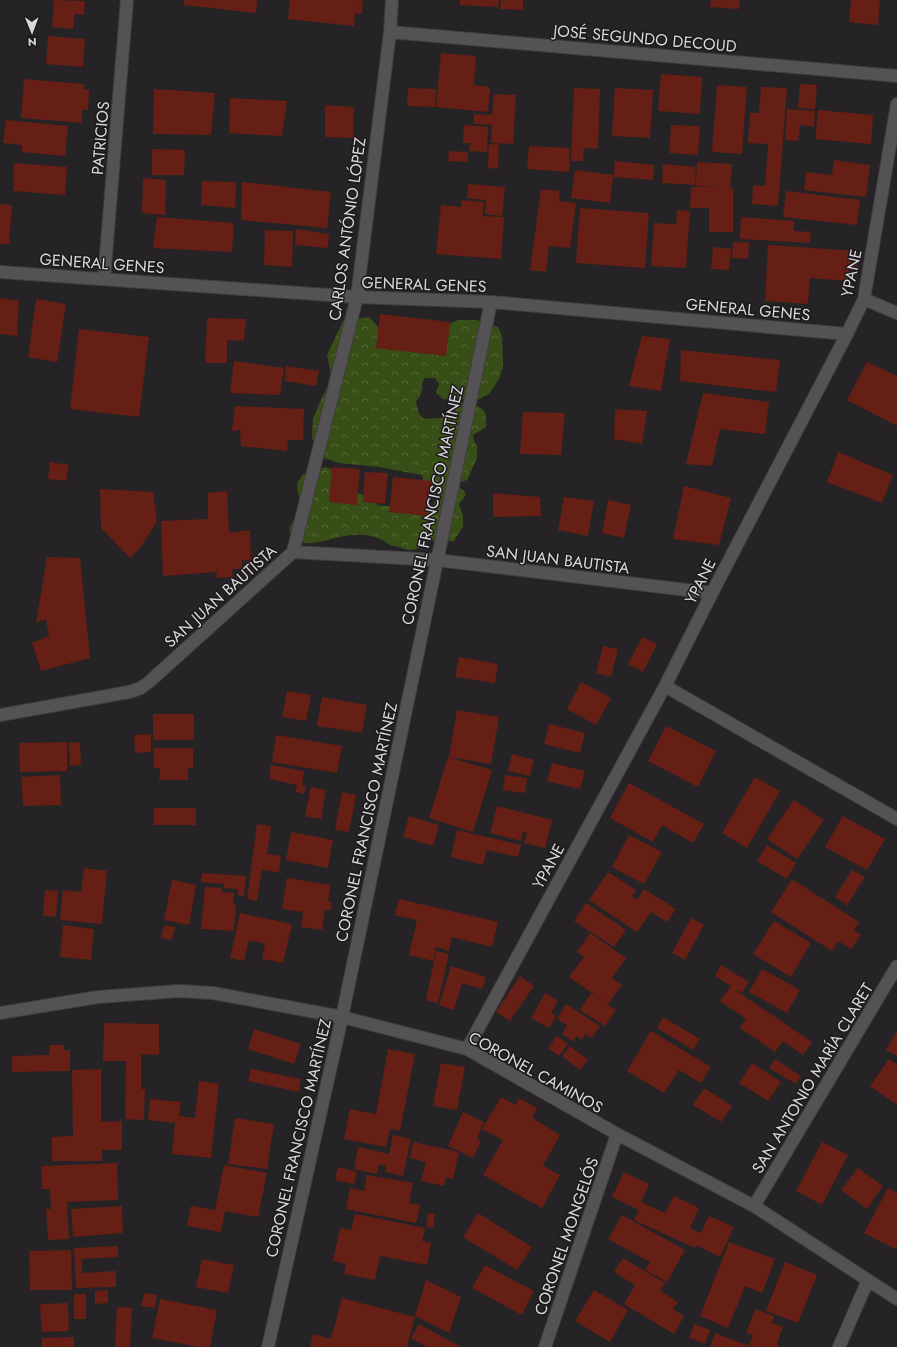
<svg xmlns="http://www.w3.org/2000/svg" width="897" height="1347" font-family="Jost,sans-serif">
<defs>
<pattern id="forest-crowns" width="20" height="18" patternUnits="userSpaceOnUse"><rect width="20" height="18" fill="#374e16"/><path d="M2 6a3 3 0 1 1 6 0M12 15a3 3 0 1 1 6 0" fill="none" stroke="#536737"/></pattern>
</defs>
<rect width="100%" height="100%" fill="#262326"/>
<path fill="url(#forest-crowns)" d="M369,317L379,328L383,338L389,350H408L443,327L458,320H476L498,327L502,336L503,367L499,379L489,394L477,400L463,399L458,400L443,399L436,393L439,384L435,378H425L422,383C423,391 421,396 416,402L419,414L424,419L441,418C445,413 451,405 458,403C462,402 466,403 470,404C485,407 487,412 486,427L473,435L474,442L477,445V458L467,480L459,483V487L464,491L466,495L459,504L463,516V526L454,541C446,542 438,540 430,541C421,543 420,551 408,550C405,549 402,548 399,547C396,546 393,546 390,545C387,544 384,540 380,539C369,534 356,534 344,536C328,538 308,550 294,538C282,528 298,519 300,509C302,500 295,491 298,482C299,479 302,477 303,474L318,470L325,467L336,471L351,490L373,499L377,505C385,507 391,505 399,506C411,506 421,507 432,506L436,500L425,488L422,475L379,467L339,463L324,458L312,438L313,418L317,410L321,399L332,379L327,355L343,321Z"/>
<path fill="#651f15" d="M54,0L85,1L84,15L75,14L73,29L52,27Z
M184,0H257L256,13L183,5Z
M290,0H358L363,1L362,14L355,13L354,26L288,19Z
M460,0H499L498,7L460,5Z
M501,0H523V10L500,9Z
M711,0H740L739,9L710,7Z
M851,0H880L878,25L849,22Z
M48,36L85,39L83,67L46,64Z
M441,53L476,56L474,85L490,87L488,112L436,107Z
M661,74L702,77L700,114L658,111Z
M24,79L84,84L83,89L89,90L88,110H82V123L21,118Z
M800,84L817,85L815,109L798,108Z
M717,85L747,87L742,154L712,152Z
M761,87L787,88L778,206L752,204L753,185L765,186L768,144L748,143L750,113H759Z
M408,88L436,89L435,107L407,106Z
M574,88L600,89L598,149L584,148L583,161H571Z
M615,88L653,90L650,138L612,136Z
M154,89L215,93L211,135L153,134Z
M494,94L516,95L513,144L491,143L492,125L474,124V114L492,115Z
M230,98L287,101L282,136L229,133Z
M325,105L354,107L353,138L325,137Z
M787,109L815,111L814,127L800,125L798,141L785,140Z
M818,110L873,115L871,144L815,139Z
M6,120L68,126L65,156L22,152V145L3,143Z
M464,125L488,127L487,152L469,151L470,143H463Z
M671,125L700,126L698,155L669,153Z
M489,144L499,145L498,169L488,168Z
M529,146L570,148L569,172L527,169Z
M152,149L185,150L184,175H152Z
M449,151L468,152V162L448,161Z
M834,160L870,165L866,197L804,190L806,172L832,175Z
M615,161L654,165L653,180L613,177L610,203L571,198L575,170L614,175Z
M697,162L732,164L730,188H733V232H709V208H690L691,187H721L696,186Z
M14,163L67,167L65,195L13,191Z
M663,164L696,167L695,185L662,183Z
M143,178L166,180L165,215L142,213Z
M202,181L236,182L235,208L201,205Z
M242,182L331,192L327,228L241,220Z
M468,184L505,187L502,216L485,214L486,200L467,198Z
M541,189L560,191L559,201L576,203L570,248L549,246L546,272L530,270Z
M786,191L860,200L857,225L783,217Z
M462,200L484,202L483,216L504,217L501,259L436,254L441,205L461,207Z
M0,204L12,205L9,244H0Z
M580,208L649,213L645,268L576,263Z
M677,210L690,211L686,268L651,266L654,223L676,224Z
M157,217L234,223L232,252L153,248Z
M741,217L794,221V231L811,232L810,243L740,239Z
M296,229L329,234L328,248L295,245Z
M265,230L293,231L292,267L264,265Z
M733,242L749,243L748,259L732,258Z
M768,245L858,251L857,268L849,267L848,281L810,278L808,304L765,301Z
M713,247L731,249L729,270L711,269Z
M0,298L19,301L17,336L0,334Z
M36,299L66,304L57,362L28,357Z
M380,314L450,322L446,356L376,348Z
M207,318L246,319L244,341L227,340V363H205Z
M79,329L149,337L139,417L70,409Z
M642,336L670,339L661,391L629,386Z
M681,350L780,360L776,392L680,381Z
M234,361L284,368L280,395L230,393Z
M867,362L897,376V426L847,400Z
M286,366L319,371L316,386L285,381Z
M703,393L769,402L765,434L720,429L712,466L686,464Z
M235,406L304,409L303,440H288L287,451L241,446L240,430L232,431Z
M615,409L647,411L642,444L614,439Z
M523,412L565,413L561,455L520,454Z
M838,452L893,475L882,503L827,482Z
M50,462L69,465L66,481L48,479Z
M332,467L360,469L357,505L329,502Z
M365,472L388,473L385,504L363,502Z
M393,477L432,481L428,516L389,512Z
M684,486L731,498L719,545L673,539Z
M100,489L153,492L157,521L141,547L130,558L101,528Z
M227,491L229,533L250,530L251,561L242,560V569H232L233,577L216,578L217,572L163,576L161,521L208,519V493Z
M493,493L540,497L541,516L493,517Z
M564,497L594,501L588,536L558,530Z
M608,500L631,505L624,538L602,533Z
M47,557L80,558L90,658L41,671L32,643L49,636L46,619L36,623Z
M642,637L657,644L643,672L628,664Z
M603,646L618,649L611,677L596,673Z
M459,657L498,664L495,683L455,677Z
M581,682L611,698L596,725L567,709Z
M287,691L311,695L306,721L282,717Z
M322,697L367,705L362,733L317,726Z
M457,710L499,717L491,764L449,757Z
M153,714H194V740H153Z
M549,724L585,733L580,753L544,744Z
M666,726L716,751L698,787L648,761Z
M151,734V752L135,753L134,735Z
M276,735L342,746L337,773L272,762Z
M67,742V771L20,772L19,743Z
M80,742L81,765L70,766L69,743Z
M154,748H193V768H188V780H159L160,768H154Z
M512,754L534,760L530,776L508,771Z
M448,757L492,770L473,832L429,818Z
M552,763L585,771L580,789L547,781Z
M271,765L304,771L302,785L306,786L304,794L296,792L297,785L269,779Z
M60,775L61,805L23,806L21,777Z
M505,775L527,778L525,793L503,790Z
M755,777L780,791L747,848L722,833Z
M629,783L704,824L693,843L662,825L653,842L610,818Z
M311,787L326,790L321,819L305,816Z
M342,792L356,795L349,832L335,830Z
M794,800L824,820L797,859L767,839Z
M497,806L552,820L545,848L524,843L527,833L523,832L521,841L490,833Z
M154,808H196V825H154Z
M409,816L439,825L433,846L403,837Z
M843,816L885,839L867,870L825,847Z
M257,824L271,826L267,854L281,856L279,872L262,870L257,901L247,899Z
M457,830L521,845L518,857L487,850L483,865L451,857Z
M291,832L333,840L328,868L286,860Z
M629,835L662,852L644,884L612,867Z
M767,845L796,863L787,879L757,861Z
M84,868L107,871L102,924L60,920L63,890L81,892Z
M852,870L865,877L847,905L835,897Z
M608,872L636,890L632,896L637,900L644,889L676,909L667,922L651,912L637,932L589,900Z
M202,873L246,876L244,896L238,895V889L223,888L224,884L201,882Z
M287,878L331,885L328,901L332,902L331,910L325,909L322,930L301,927L303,912L282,909Z
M792,879L859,922L854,931L861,935L851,949L838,941L832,951L771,912Z
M172,880L196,885L189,925L164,920Z
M205,887L222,888V892L234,893L233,905H236L234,931L201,929Z
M45,890L58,891L56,917L43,916Z
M399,899L498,922L492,947L452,937L449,951L436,947L433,961L409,955L417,920L395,915Z
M586,903L626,930L614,947L574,921Z
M240,913L292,924L283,963L262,959L265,944L249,940L244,961L230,958Z
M691,918L704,925L685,960L672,953Z
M774,921L811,943L791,977L753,954Z
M63,925L94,929L91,960L60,957Z
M164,925L175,927L172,940L161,938Z
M590,933L626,958L612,978L622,985L608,1004L569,977L584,957L577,952Z
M436,951L449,954L438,1003L426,1000Z
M721,965L749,982L742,993L734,989L812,1042L803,1055L783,1041L775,1052L740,1028L746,1019L720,1001L731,986L715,976Z
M451,966L486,977L482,989L462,983L454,1010L439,1005Z
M762,969L800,990L787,1013L749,992Z
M520,976L534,986L510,1021L496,1012Z
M545,993L558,1001L551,1013L556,1016L549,1028L531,1018Z
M591,993L616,1010L605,1026L580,1010Z
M566,1004L600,1026L592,1038L585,1034L582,1040L576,1036L573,1041L562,1034L567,1025L557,1019Z
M663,1017L700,1039L693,1050L657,1028Z
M104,1023L159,1024V1055L141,1054V1089H145L144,1120L125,1119L126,1061H103Z
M254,1029L301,1044L294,1064L248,1049Z
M651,1031L711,1067L701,1083L679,1070L664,1093L627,1071Z
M897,1031V1056L886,1050Z
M557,1036L568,1044L559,1056L548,1048Z
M50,1045H64V1050H70V1071L12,1072V1056L49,1055Z
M570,1046L588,1060L580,1070L562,1056Z
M388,1049L415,1054L400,1131L390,1129L386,1147L344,1139L350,1109L376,1114Z
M775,1059L801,1076L796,1084L769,1068Z
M889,1059L897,1065V1105L870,1086Z
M441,1063L465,1067L457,1110L433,1106Z
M752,1063L781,1082L768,1101L739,1083Z
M101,1069V1122L122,1121V1150H102V1161H52V1137L73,1136L72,1070Z
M251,1069L301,1079L299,1092L248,1081Z
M199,1081L219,1084L211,1158L172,1154L175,1123L148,1120L150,1099L181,1102L179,1116L195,1118Z
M704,1088L732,1106L721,1122L693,1105Z
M501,1097L516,1105L519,1098L537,1108L532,1118L560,1135L543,1166L560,1175L542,1208L483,1175L503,1140L482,1129Z
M463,1112L484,1122L477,1139L481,1141L473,1158L448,1146Z
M235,1118L274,1124L267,1169L228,1164Z
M393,1135L411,1139L403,1176L385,1172L386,1166L379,1164L377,1174L354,1169L358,1147L389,1154Z
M413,1142L459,1152L453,1179L446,1177L444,1186L421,1181L426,1162L410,1158Z
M822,1142L848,1155L822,1205L796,1191Z
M117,1163L118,1200L67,1202L69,1239L48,1240L46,1209H51L50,1189H42L41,1166Z
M224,1165L267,1173L258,1217L225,1211L221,1232L187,1226L191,1206L215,1210Z
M338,1167L357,1172L354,1184L335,1180Z
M858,1168L883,1186L867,1209L841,1190Z
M624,1172L649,1184L641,1202L665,1213L674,1196L699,1208L690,1228L701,1233L709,1216L734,1227L720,1257L696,1245L695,1248L634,1220L639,1210L612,1197Z
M367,1175L413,1183L409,1203L420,1205L416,1223L346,1209L350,1188L364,1191Z
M888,1188L897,1193V1245L895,1249L864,1233Z
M122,1206L123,1233L73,1237L71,1209Z
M428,1213L435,1214L433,1228L426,1227Z
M478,1213L532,1247L517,1270L463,1237Z
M355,1214L425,1228L422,1241L431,1243L427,1265L380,1256L375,1280L344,1274L346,1264L333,1261L340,1228L351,1230Z
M622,1215L685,1250L667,1282L645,1270L650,1262L608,1239Z
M729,1242L775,1259L762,1293L745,1286L728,1328L700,1316Z
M118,1246V1257L82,1259V1273L116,1271V1287L76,1288L74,1248Z
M71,1250L72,1290H30L29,1251Z
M623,1258L665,1283L660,1291L678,1302L673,1309L684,1316L674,1334L624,1304L635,1285L614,1272Z
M202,1259L234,1265L228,1293L196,1287Z
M785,1262L817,1275L798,1323L766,1311Z
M485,1265L534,1291L522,1315L472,1288Z
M426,1280L461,1297L449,1333L415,1316Z
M108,1290V1303L95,1304V1291Z
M594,1290L628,1310L610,1342L575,1321Z
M144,1293L157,1295L155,1308L141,1306Z
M74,1294H86V1319H74Z
M342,1298L415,1317L407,1347H310L313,1334L331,1339Z
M160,1299L217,1310L210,1347H199L152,1338Z
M68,1303L69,1331L42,1332L40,1304Z
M117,1307L132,1308L130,1347H115Z
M755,1309L774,1316L772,1323L783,1327L777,1344L779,1346L778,1347H755L749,1345L753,1335L746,1333Z
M419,1324L461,1347H427L411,1338Z
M694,1324L710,1330L705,1344L689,1338Z
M715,1333L752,1347H710Z
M74,1337V1347H42V1338Z"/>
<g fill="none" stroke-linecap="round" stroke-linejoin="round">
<defs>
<path id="minor" d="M390,32L897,76
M0,272L357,297L491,302L847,334
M104,279L127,0
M864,299L897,313
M293,552L357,297L390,32L392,0
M665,686L897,819
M0,715L129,692L141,688L149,682L293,552L437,560L712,593
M0,1013L98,997L179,991L213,993L342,1017L467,1049L617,1134L754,1206L897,1299
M467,1049L665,686L712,593L847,334L864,299L897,104
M754,1206L897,966
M268,1347L342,1017L491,302
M545,1347L617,1134
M839,1347L868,1280"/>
</defs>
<use href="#minor" stroke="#403e40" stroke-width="14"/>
<use href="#minor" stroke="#555255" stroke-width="12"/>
</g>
<g text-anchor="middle" stroke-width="3" stroke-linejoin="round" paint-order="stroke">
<g font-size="16" fill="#dad8da" stroke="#1d1a1d">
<text transform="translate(645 38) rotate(5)" y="6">JOSÉ SEGUNDO DECOUD</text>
<text transform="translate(100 138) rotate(-85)" y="6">PATRICIOS</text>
<text transform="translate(347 229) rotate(-82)" y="6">CARLOS ANTÓNIO LÓPEZ</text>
<text transform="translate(102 263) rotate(4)" y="6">GENERAL GENES</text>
<text transform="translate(851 273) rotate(-78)" y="6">YPANE</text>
<text transform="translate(424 284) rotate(2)" y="6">GENERAL GENES</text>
<text transform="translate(748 309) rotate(5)" y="6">GENERAL GENES</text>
<text transform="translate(432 505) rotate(-78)" y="6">CORONEL FRANCISCO MARTÍNEZ</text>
<text transform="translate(558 559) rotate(7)" y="6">SAN JUAN BAUTISTA</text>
<text transform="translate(700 581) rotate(-63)" y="6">YPANE</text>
<text transform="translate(220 596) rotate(-42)" y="6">SAN JUAN BAUTISTA</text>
<text transform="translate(366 822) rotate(-78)" y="6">CORONEL FRANCISCO MARTÍNEZ</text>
<text transform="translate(548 866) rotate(-61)" y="6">YPANE</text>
<text transform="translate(536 1072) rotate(29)" y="6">CORONEL CAMINOS</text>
<text transform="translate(812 1078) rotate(-59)" y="6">SAN ANTONIO MARÍA CLARET</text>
<text transform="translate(298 1138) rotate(-77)" y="6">CORONEL FRANCISCO MARTÍNEZ</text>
<text transform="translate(566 1236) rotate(-71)" y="6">CORONEL MONGELÓS</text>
</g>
</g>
<g transform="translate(32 32) rotate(179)" stroke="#1d1a1d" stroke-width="3" paint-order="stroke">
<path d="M0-3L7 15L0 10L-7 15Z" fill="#dad8da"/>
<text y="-6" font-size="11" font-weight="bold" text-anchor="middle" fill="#dad8da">N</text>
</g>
</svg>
